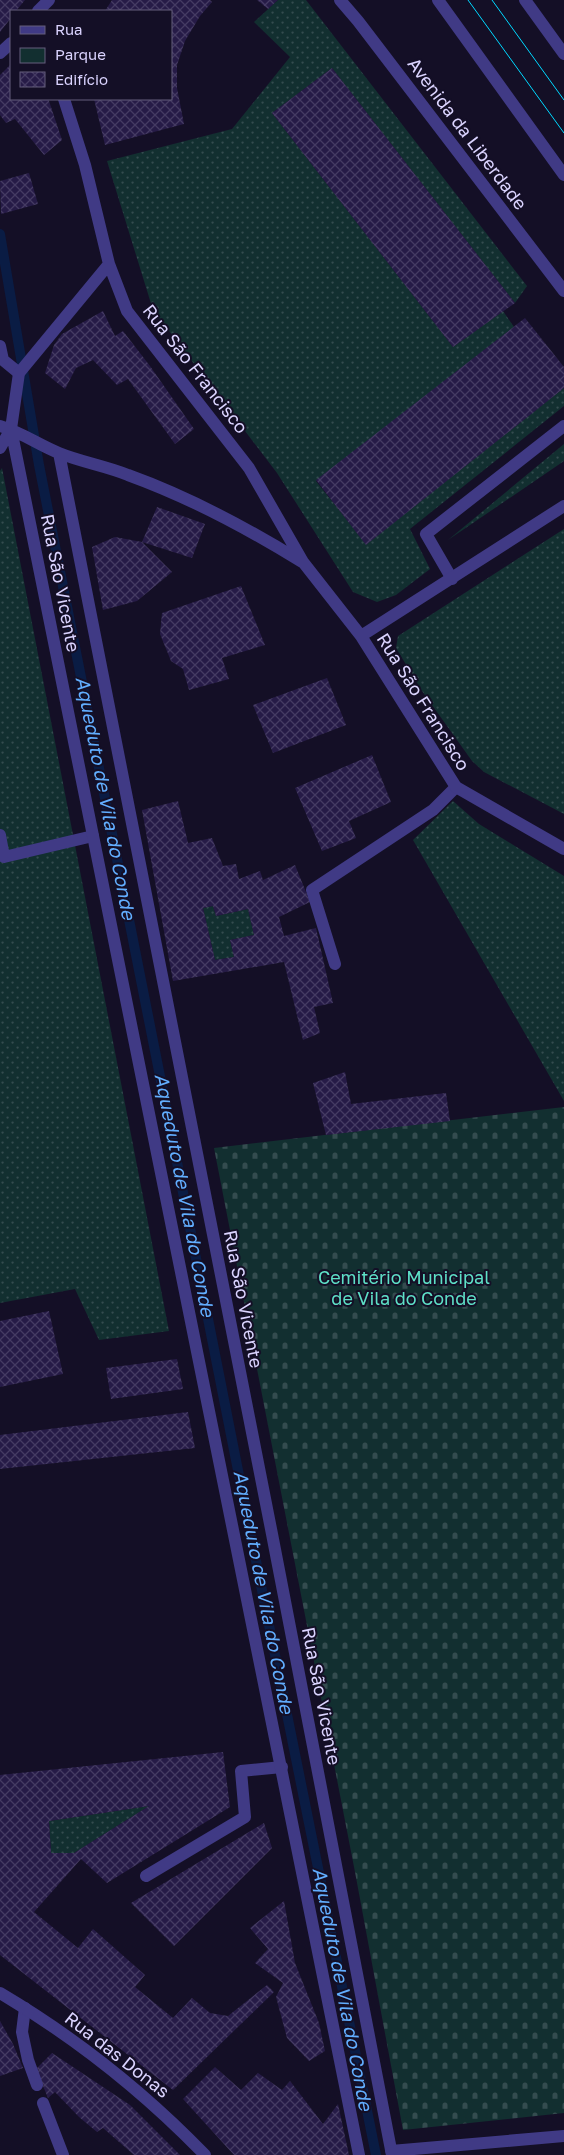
<svg xmlns="http://www.w3.org/2000/svg" width="564" height="2155" font-family="'Golos Text',sans-serif">
<defs>
<pattern id="green-dots" width="8" height="8" patternUnits="userSpaceOnUse" patternTransform="scale(1.25)"><rect width="8" height="8" fill="#122f30"/><path d="M2 2h.1M6 6h.1" fill="none" stroke="#344c4f" stroke-width="1.8" stroke-linecap="round"/></pattern>
<pattern id="cemetery-stones" width="16" height="16" patternUnits="userSpaceOnUse" patternTransform="scale(1.25)"><rect width="16" height="16" fill="#122f30"/><path d="M2 7V4a2 2 0 0 1 4 0v3zM10 15v-3a2 2 0 0 1 4 0v3z" fill="#344c4f"/></pattern>
<pattern id="building-cross-hatch" width="8" height="8" patternUnits="userSpaceOnUse" patternTransform="scale(1.25)"><rect width="8" height="8" fill="#261b47"/><path d="M0 0l8 8M0 8l8-8" fill="none" stroke="#453b63"/></pattern>
</defs>
<rect width="100%" height="100%" fill="#140f26"/>
<path fill="url(#green-dots)" d="M278,0H306L527,286L515,303L332,68L272,113L453,347L503,311L514,327L316,481L366,544L564,388V406L410,529L430,569L396,595L377,602L353,592L277,473L153,310L107,161L232,129L290,57L254,22Z
M564,444V461L448,540Z
M2,468L169,1331L99,1340L75,1289L0,1303V471Z
M564,529V814L484,772L472,761L422,691L396,648L398,636Z
M453,801L479,824L564,876V1101L413,840Z
M213,906L216,916L248,909L254,935L230,940L234,957L215,960L203,908Z
M149,1806L74,1853H51L49,1821Z"/>
<path fill="url(#cemetery-stones)" d="M564,1107V2113L403,2130L355,1872L214,1148Z"/>
<g fill="none" stroke-linecap="round" stroke-linejoin="round">
<path stroke="#0a1c44" stroke-width="10" d="M0,234L39,465L251,1536L376,2155"/>
</g>
<path fill="url(#building-cross-hatch)" fill-rule="evenodd" d="M0,0H25L16,11H11V18L0,32Z
M112,0H210L212,2L200,16L185,41L177,65V88L184,124L105,145L94,99H171V11H105Z
M257,0H278L268,9Z
M11,64V99H48L49,101L62,140L44,155L15,119L6,123L0,115V75Z
M332,68L515,303L453,347L272,113Z
M29,173L38,204L1,214L0,181Z
M103,311L115,336L123,331L150,366L194,429L175,444L128,379L117,385L93,360L76,368L65,389L45,373L54,345L62,334Z
M525,318L564,367V388L366,545L316,480Z
M157,507L205,524L192,558L142,542Z
M115,537L142,542L172,572L137,601L103,610L92,547Z
M241,586L265,645L222,658L229,679L189,690L183,669L171,661L160,634L162,613Z
M327,678L346,725L273,753L253,705Z
M372,755L391,802L349,821L356,838L322,851L295,788Z
M178,801L188,843L212,838L223,866L236,864L239,879L260,871L263,880L295,865L310,902L279,917L284,936L316,928L333,1003L314,1007L320,1033L303,1040L284,962L173,981L142,810ZM213,906L216,916L248,909L254,935L230,940L234,957L215,960L203,908Z
M345,1072L351,1104L446,1093L450,1121L326,1135L313,1083Z
M49,1311L63,1374L0,1387V1321Z
M177,1359L183,1389L111,1399L106,1368Z
M188,1412L195,1448L0,1469V1435Z
M223,1752L230,1807L107,1883L81,1859L34,1912L78,1948L93,1929L145,1975L135,1987L173,2018L192,1998L210,2013L228,2016L267,1985L274,1992L173,2090L0,1955V1775ZM149,1806L74,1853H51L49,1821Z
M264,1823L272,1848L174,1946L131,1903Z
M284,1901L295,1963L319,2023L325,2051L309,2061L287,2038L276,1997L283,1983L255,1963L268,1949L250,1928Z
M0,2021L13,2044L23,2068L0,2076Z
M52,2053L130,2105L180,2155H134L103,2128L97,2132L79,2117L55,2092L48,2098L36,2069Z
M215,2067L241,2090L258,2073L282,2090L290,2081L323,2124L338,2104L349,2155H234L183,2099Z"/>
<g fill="none" stroke-linecap="round" stroke-linejoin="round">
<path stroke="#403a85" stroke-width="12" d="M340,0L358,21L564,291
M452,579L426,534L564,426
M0,835L4,857L93,836
M335,964L312,890L433,810L456,787
M146,1876L245,1817L241,1771L282,1767
M25,2008L22,2032L28,2060L37,2085"/>
<path stroke="#403a85" stroke-width="12" d="M0,346L3,360L19,373
M43,2103L63,2155"/>
<path stroke="#403a85" stroke-width="12" d="M38,11L49,0
M0,53L11,43
M64,99L85,165L109,264L127,311L249,468L303,562L361,636L456,787L564,849
M109,264L19,373L11,429L359,2155
M0,426C21,432 39,445 59,453C81,462 106,466 128,475C189,497 247,528 302,562
M0,448L11,429
M59,453L272,1534L392,2155
M361,636L564,506
M0,1993C76,2038 144,2092 205,2155
M391,2151L564,2136"/>
<path stroke="#403a85" stroke-width="12" d="M438,0L564,175
M525,0L564,54"/>
<path stroke="#00d8ff" stroke-width="1" d="M468,0L564,133
M492,0L564,100"/>
</g>
<g text-anchor="middle" stroke-width="4" stroke-linejoin="round" paint-order="stroke">
<g font-size="18" fill="#dbd4ff" stroke="#140f26">
<text transform="translate(467 134) rotate(53)" y="6">Avenida da Liberdade</text>
<text transform="translate(195 369) rotate(52)" y="6">Rua São Francisco</text>
<text transform="translate(60 583) rotate(79)" y="6">Rua São Vicente</text>
<text transform="translate(423 702) rotate(58)" y="6">Rua São Francisco</text>
<text transform="translate(243 1299) rotate(79)" y="6">Rua São Vicente</text>
<text transform="translate(321 1696) rotate(79)" y="6">Rua São Vicente</text>
<text transform="translate(117 2055) rotate(38)" y="6">Rua das Donas</text>
</g>
<g font-size="18" fill="#5ee0c7" stroke="#140f26">
<text x="404" y="1284">Cemitério Municipal<tspan x="404" dy="21">de Vila do Conde</tspan></text>
</g>
<g font-size="19" font-style="italic" fill="#62aeff" stroke="#140f26">
<text transform="translate(106 798) rotate(79)" y="7">Aqueduto de Vila do Conde</text>
<text transform="translate(185 1195) rotate(79)" y="7">Aqueduto de Vila do Conde</text>
<text transform="translate(264 1592) rotate(79)" y="7">Aqueduto de Vila do Conde</text>
<text transform="translate(343 1989) rotate(79)" y="7">Aqueduto de Vila do Conde</text>
</g>
</g>
<rect x="10" y="10" width="162" height="90" fill="#140f26" stroke="#645e7d"/>
<rect x="20" y="26" width="25" height="8" fill="#403a85" stroke="#645e7d"/>
<text x="55" y="35" font-size="15" fill="#dbd4ff">Rua</text>
<rect x="20" y="48" width="25" height="15" fill="#122f30" stroke="#645e7d"/>
<text x="55" y="60" font-size="15" fill="#dbd4ff">Parque</text>
<rect x="20" y="72" width="25" height="15" fill="url(#building-cross-hatch)" stroke="#645e7d"/>
<text x="55" y="85" font-size="15" fill="#dbd4ff">Edifício</text>
</svg>
